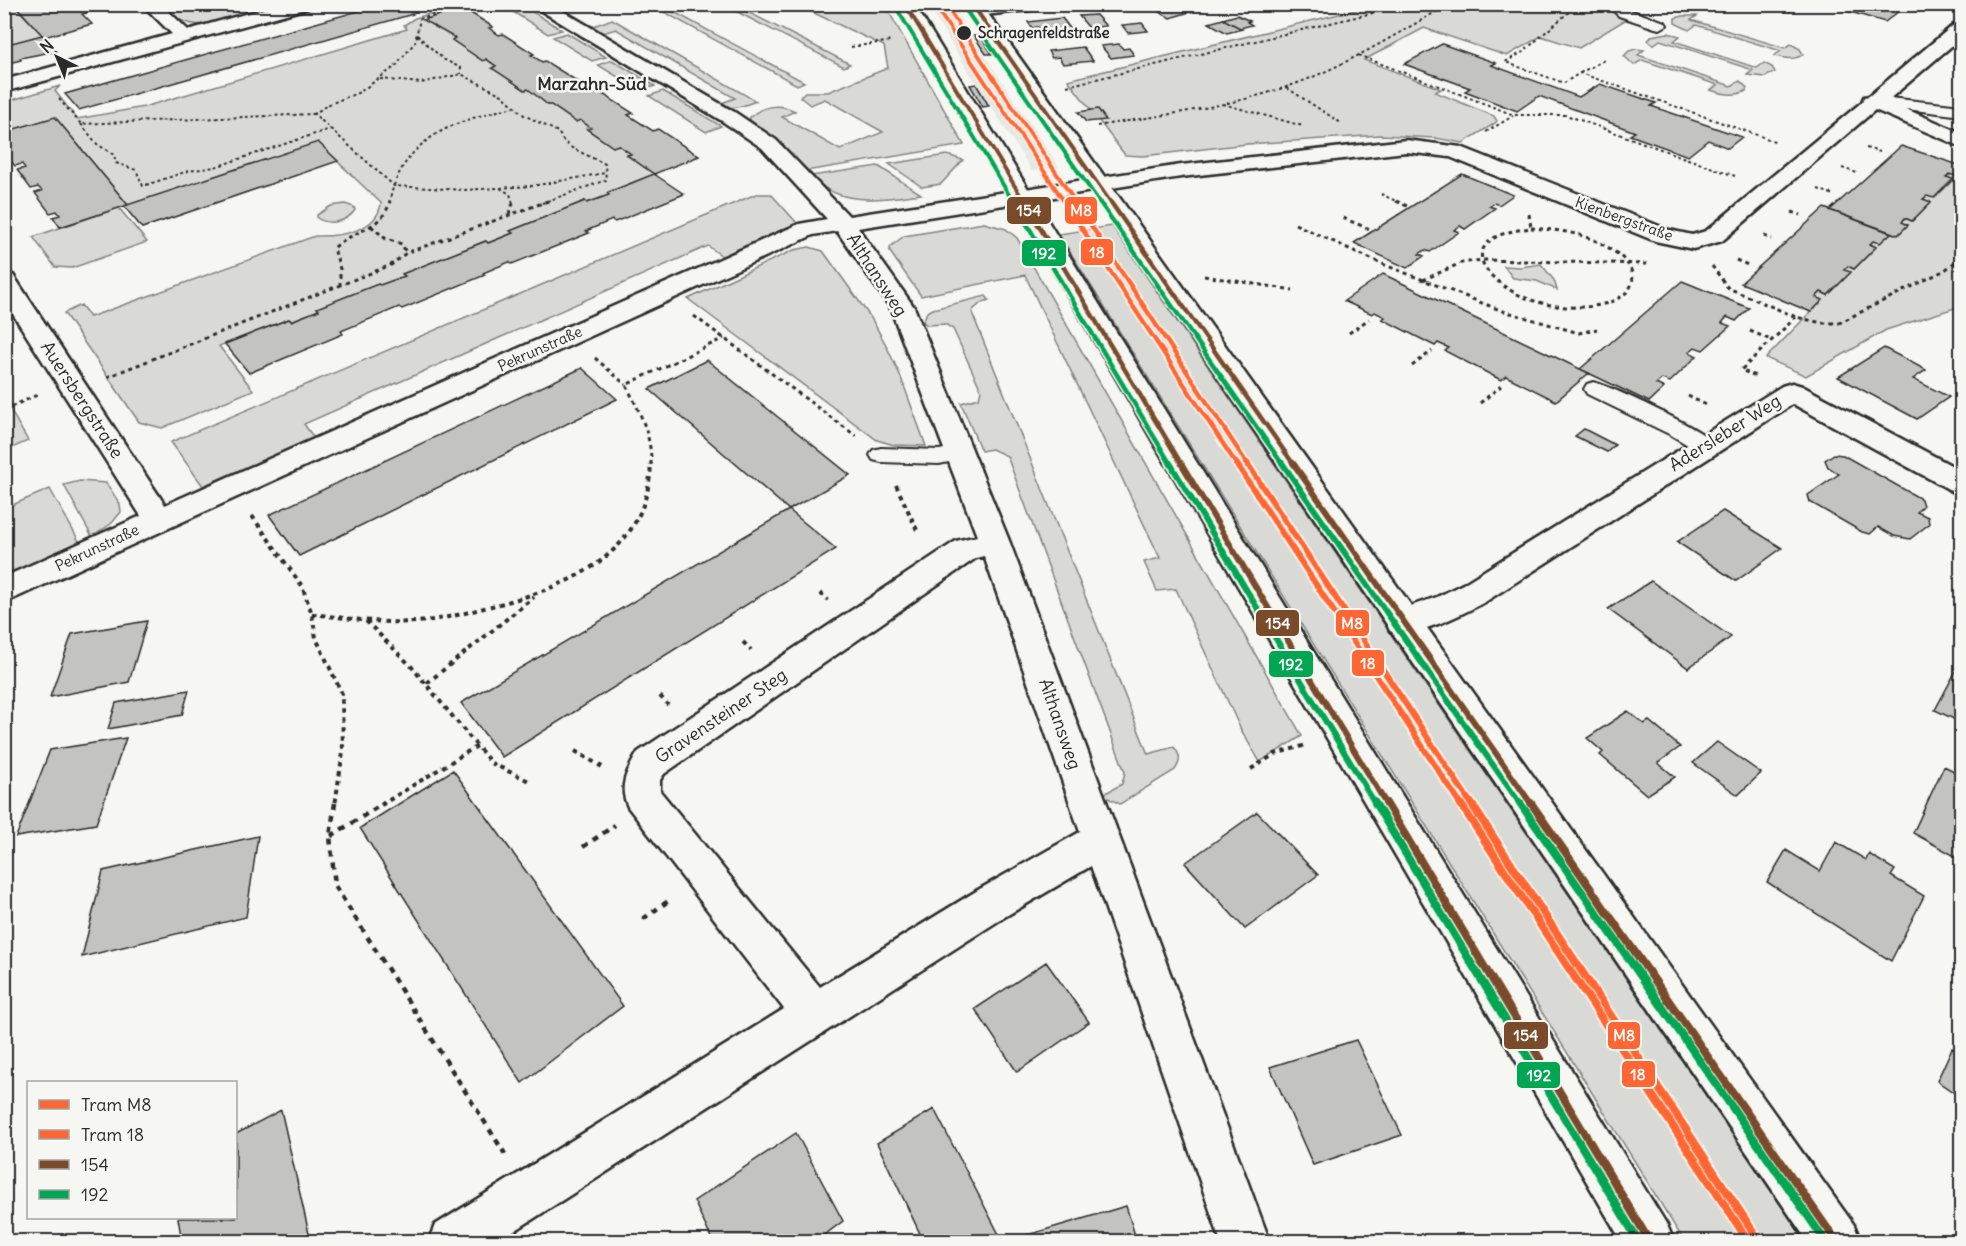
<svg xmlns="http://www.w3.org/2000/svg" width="1966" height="1246" font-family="Delius,sans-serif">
<rect width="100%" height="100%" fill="#f6f6f2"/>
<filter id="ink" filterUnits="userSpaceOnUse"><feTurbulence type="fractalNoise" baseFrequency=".0167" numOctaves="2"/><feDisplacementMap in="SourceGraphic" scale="12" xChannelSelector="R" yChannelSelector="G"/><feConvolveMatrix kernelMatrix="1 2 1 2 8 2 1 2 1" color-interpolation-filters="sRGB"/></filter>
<g filter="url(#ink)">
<path fill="#e7e7e3" d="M927,5H951L1059,167L1032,171Z"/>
<path fill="#d9d9d5" stroke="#828280" stroke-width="1.5" d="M5,4L14,5L42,35L5,45Z
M276,4L279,7C251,14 209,34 180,20C173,17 168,10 162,5Z
M1620,4L1635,14L1579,48L1541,36L1507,56L1424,28L1364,60L1441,89L1435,92L1494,116L1497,121L1494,124L1463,143L1435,138L1381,135L1247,144L1143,156L1125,155L1068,80L1376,5Z
M461,5H475L424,20L455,38L452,40L483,60L486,59L496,66L493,68L525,90L529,89L548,105H551L575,122L580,120L591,128L588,130L613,147L618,145L631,154L628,156L654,174L608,192L609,195L587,203L585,201L511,231L513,233L488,243L485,241L403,274L405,276L380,285L378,284L317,308L319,310L291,321L289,319L219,346L253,390L162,428L139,422L64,313L81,305L90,317L315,236C339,237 378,231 381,203L318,143L128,205L55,117L5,132V102L60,86L55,91L77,119L144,107L407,29L404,25L415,18Z
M661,5L804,82L797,85L653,6Z
M724,5H734L850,64L844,67Z
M797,5H808L821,11L838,5H885L964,145L806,171L784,148L750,123V117C764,105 779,103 795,111L782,117L840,150L883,132L825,99L810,105L800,97L805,92H828L888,68L884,46Z
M523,6L562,30L548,34L510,10Z
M1683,16H1697L1691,20L1785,48L1791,44L1800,49L1803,54C1796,61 1783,58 1774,56L1781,51L1696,25L1689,30L1675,23V18Z
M612,19L756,101C743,106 731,111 719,104L735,98L616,29L600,34L591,27Z
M567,33L606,57L592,61L553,37Z
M1668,33L1680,36L1674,41L1757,68L1764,63L1772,67L1775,72L1765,77L1747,75L1753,70L1660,40L1653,45L1648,41L1651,36Z
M1636,49L1644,50L1638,55L1731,86L1740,81L1747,88L1746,91C1735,97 1722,94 1710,90L1718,85L1642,60L1634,65L1624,56L1629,51Z
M612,60L655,86L641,91L598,65Z
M663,91L721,126L706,132L649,96Z
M947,155L963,160L941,184L922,187L889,164Z
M878,166L921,194C884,199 839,208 811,176Z
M1961,170V306L1886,330L1806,376L1766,358L1822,300L1816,297L1821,292L1828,295L1850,272L1844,270L1848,266L1854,269L1876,247L1870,244L1873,241L1880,243L1891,233L1898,235L1908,225L1902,222L1905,218L1912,221L1930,202L1923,199L1927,196L1935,198L1953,180L1946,177Z
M756,194H771L797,223L722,256L708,246L304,424L314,438L203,486L171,442Z
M345,204L354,207L355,210C347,222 329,226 317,218V215L331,206Z
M119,208L147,242L72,268L55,267L33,237Z
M984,223L1006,229L1017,238L1302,736L1260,762L1241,730L1176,589L1157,591L1144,562L1160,558L1025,275L921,296L890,252V247L904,236Z
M1112,226L1805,1241H1684L1059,234Z
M809,247L823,251L871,318L885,343L900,375L926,446L894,445L877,440L688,299L794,250Z
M1541,264L1554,280L1557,290L1537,281L1513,278L1504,266L1521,267Z
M986,296L989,300L981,303L972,311L973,315L1148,754L1174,747C1181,756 1181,761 1175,770L1120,804L1102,795L1122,784L1125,772L1007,456L992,449L981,451L961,403L979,398L981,390L953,329L945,324L927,325L923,322L927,312L933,309Z
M4,399L28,441L5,451H4Z
M80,481L106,483L120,504L121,512L112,523L92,537L64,485Z
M50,489L80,543L5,577V508Z"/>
<path fill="#c3c3c0" stroke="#2b2b2b" stroke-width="1.5" d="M14,4H79L87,13L82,14L92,24L44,37Z
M383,4H399L413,14L79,110L65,94Z
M1196,4L1203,8L1170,18L1156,10L1167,7L1165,4Z
M1822,4H1908L1885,22Z
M463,8L493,27L489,28L499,35L503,34L534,54L531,55L542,62L545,61L580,83L576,85L587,92L595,89L633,113L628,115L653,131L658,129L699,156L654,174L627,155L631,154L618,145L613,147L587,129L591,128L580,120L576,122L551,105H548L528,89L525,90L492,68L496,66L486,59L483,61L452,40L455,38L423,20Z
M1096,15L1106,26L1089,28L1079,16Z
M1237,15L1250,21L1247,22L1252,25L1240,28L1223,19Z
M1062,18L1072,31L1043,34L1038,27L1032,28L1028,22Z
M1223,19L1240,28L1242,29L1227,33L1209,23Z
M1142,23L1148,31L1128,33L1122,25Z
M42,35L56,51L20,58L21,60L4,64V45Z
M974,36H980L992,54H986Z
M1119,44L1123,49L1129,48L1134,55L1111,58L1101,46Z
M1442,44L1496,63L1491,65L1579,97L1600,84L1656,103L1651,106L1742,137L1728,148L1708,140L1688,156L1630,135L1635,132L1539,96L1517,111L1465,91L1470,88L1404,64Z
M1083,47L1093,61L1063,64L1059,57L1052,58L1048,51Z
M976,84L989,106L983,107L970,85Z
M1098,109L1106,120L1086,122L1078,112Z
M55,117L128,205L60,227L53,217L60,215L57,211L50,213L35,193L42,191L38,187L31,189L17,170L25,168L22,164L15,166L4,153V147L8,146L4,143V132Z
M318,142L338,161L142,228L124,206Z
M1901,146L1962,166V170L1956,176L1949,174L1946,177L1953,179L1934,198L1927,196L1923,199L1931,202L1912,221L1905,218L1902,222L1908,225L1898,235L1830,210Z
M654,174L684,194L615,222L612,220L586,231L589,233L512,264L509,262L483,273L485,275L402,309L399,307L341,331L343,334L249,373L225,344L289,319L291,321L319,310L317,308L378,284L380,285L405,276L402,274L486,241L488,243L513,233L510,231L585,201L587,203L609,195L607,193Z
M1462,174L1513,195L1499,205L1495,203L1489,206L1495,208L1465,229L1460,226L1454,230L1459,232L1430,252L1425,250L1419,254L1424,256L1407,268L1354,243Z
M1824,208L1891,233L1880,243L1873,241L1870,244L1876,247L1854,269L1848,266L1844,270L1851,272L1828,295L1821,292L1816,297L1823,300L1811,312L1741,283Z
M1383,274L1580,369L1589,373L1556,401L1506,376L1501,380L1445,351L1449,348L1438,343L1435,346L1382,319L1385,317L1375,312L1372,314L1344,301Z
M1682,281L1749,308L1736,321L1727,317L1722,323L1730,326L1703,350L1695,347L1689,352L1697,356L1670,382L1662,379L1656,384L1664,388L1649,402L1580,369Z
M1884,348L1926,370L1913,379L1949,397L1917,419L1838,377Z
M707,360L850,475L789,510L649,389Z
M582,368L617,399L299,556L269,515Z
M1584,429L1615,445L1607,452L1575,436Z
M1834,454L1843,455L1921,499L1923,506L1917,512L1928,517L1929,524L1910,539L1894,536L1878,527L1870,534L1862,532L1810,502L1808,495L1839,474L1828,467L1825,460Z
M789,510L836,549L502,757L461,703Z
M1723,511L1782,548L1736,581L1677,542Z
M1651,581L1731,637L1688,668L1608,609Z
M147,621L129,682L50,697L72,634Z
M1958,667L1962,668V723L1935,710Z
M189,690L182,715L108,729L116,703Z
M1628,711L1644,724L1649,721L1680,747L1658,763L1675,777L1647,795L1600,755L1603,752L1587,738Z
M126,738L96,824L16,837L50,750Z
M1717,742L1761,773L1738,795L1693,763Z
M1944,766L1962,775V860L1913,833Z
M453,770L623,1006L522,1083L360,828Z
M1257,812L1318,875L1245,929L1185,863Z
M258,836L246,917L82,957L103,871Z
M1836,842L1866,860L1869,854L1895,870L1891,876L1924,896L1891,961L1767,882L1786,850L1820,871Z
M1046,962L1089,1022L1017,1072L975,1009Z
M1356,1040L1402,1135L1313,1165L1270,1067Z
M1952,1048L1962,1054V1098L1937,1081Z
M934,1109L1003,1242H924L877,1143Z
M281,1110L310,1238L305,1242H182L178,1218H236V1134Z
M796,1133L843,1221L815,1242H713L694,1201Z
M1126,1206L1137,1242H1015L1014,1239Z"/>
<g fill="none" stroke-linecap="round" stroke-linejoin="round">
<defs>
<path id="lane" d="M1606,4H1621L1629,10L1665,22L1667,25L1660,29L1655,28L1619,16Z
M1871,96L1962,106V116L1866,104L1863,101Z
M1594,382C1614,388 1708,431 1717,446L1714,451L1706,453L1698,451L1671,435L1587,394L1584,389L1587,384Z
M961,446L969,448L972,453L969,458L939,464L881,462L873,460L870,455L873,450L881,448L939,450Z"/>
<path id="street" d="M142,4H161L188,30L281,4H310L308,8L4,92V80L172,34Z
M530,4H551L736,113L776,140L849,216L1181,165L1406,140L1461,147L1669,230L1692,235L1706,231L1862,102L1864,97L1869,96L1956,23L1962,22V37L1887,101L1962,133V147L1875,110L1722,241L1693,249L1655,241L1450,157L1406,152L1181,177L858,228L914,307L1010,543L1270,1242H1221L1091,866L1006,916L497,1242H428L435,1225L784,1009L628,807C618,786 627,771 638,752L956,541L977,536L890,307L837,231L813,235L4,603V577L141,516L4,300V273L13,275L165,505L799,224L827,219L762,148L722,121ZM984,556L1080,832L978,890L820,987L660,791V780L664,774L976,558Z
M987,4H1046L1038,9L976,16L970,15L967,11L970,7Z
M1792,383L1802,386L1962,471V494L1952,491L1793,404L1485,602C1462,614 1415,639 1390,631L1386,622L1390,613L1437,597L1463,584L1782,386Z"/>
<path id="secondary" d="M897,4H914L1667,1225L1674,1242H1622Z
M964,4H981L1854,1225L1861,1242H1808Z"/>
</defs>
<use href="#lane" stroke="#2b2b2b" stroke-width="4"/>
<use href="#street" stroke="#2b2b2b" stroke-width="5"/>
<use href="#secondary" stroke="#2b2b2b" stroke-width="5"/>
<path stroke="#2b2b2b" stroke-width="2" stroke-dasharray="3 3" stroke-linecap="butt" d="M468,4L420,19L415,42L396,66L360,92L327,105L314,114L394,186L464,190L532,186L605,173
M1578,4L1523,52L1505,62L1564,83L1580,73L1777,142
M1789,12L1801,4
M417,35L443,59L461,68V74
M851,47L892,41
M1358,55L1514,115H1566L1735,176
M1580,73L1604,60
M380,79L421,83L461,74L502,95L524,115L558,132L564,142L572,148L605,164L606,180L542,203
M1067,86L1410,4
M1287,88L1341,123
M59,99L81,124L314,114
M1223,104L1303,126
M4,119L15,116
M81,124L97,144L114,155L116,163L136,170L143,186L188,171L215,167L330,129
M1097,126C1168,114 1240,106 1308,79C1357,59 1403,30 1450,4
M1486,132L1513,116
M1866,148L1880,152
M1842,168L1857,173
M500,188L510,194L513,203
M1818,189L1834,195
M1381,194L1400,203
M389,203C403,136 455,121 514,107"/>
<path stroke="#2b2b2b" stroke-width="3" stroke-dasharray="4 4" stroke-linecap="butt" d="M1396,201L1407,206
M1792,212L1801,215
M509,214L514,201
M1529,214L1531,228
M1343,218L1370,229
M1295,224L1380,263L1500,310L1579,333L1597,329
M371,226L386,239L402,244L406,253
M1531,228C1555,230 1581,232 1602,244C1657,273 1631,307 1579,307C1558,308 1536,303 1517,294C1503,287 1471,265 1485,246C1494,233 1517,230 1531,228Z
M1764,236L1772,239
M1736,260L1748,265
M1712,266L1728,288L1796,317L1822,323H1839L1945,270L1962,257
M1204,276L1293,290
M1423,280L1461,263L1482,260L1648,264
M340,286V269L334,248C352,230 383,230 390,201
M694,316L856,436
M1750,331L1771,340
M1349,333L1369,319
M595,358L626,385
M1412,366L1432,351
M1755,376L1741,370L1796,317
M107,377L391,265L406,253L548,201
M1688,396L1706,405
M1480,403L1501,386
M4,410L37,395
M651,465C652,436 639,410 626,385L724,338"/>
<path stroke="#2b2b2b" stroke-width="4" stroke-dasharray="4.5 4.5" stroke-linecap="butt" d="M896,485L917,530
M252,516L302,586L312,614L316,638L342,694L343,751L335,805
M820,593L828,600
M312,614C347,618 381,624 417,622C441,620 465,613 488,607C568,587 647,557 651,463
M366,621L411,666L477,746
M743,642L751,650
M427,683L534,597
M660,696L668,705
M575,751L604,768
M1251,769L1275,754L1306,745
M381,805L477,746L491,763L529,781"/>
<path stroke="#2b2b2b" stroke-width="4.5" stroke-dasharray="6 6" stroke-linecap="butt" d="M335,803L330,836L335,886L505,1154
M331,836L384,803
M583,847L615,825
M643,919L671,899"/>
<use href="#lane" fill="#f6f6f2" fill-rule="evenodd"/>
<use href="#street" fill="#f6f6f2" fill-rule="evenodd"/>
<use href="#secondary" fill="#f6f6f2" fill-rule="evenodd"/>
<defs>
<path id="bus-1-far3" d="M905,4L1025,203
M972,4L1111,203"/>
<path id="bus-1-far2" d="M1024,201L1182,465
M1110,201L1294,465"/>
<path id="bus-1-far1" d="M1181,463L1387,805
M1293,463L1532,805"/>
<path id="bus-1" d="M1386,803L1650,1242
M1531,803L1837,1242"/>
<path id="bus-2-far3" d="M897,9L1014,203
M965,9L1100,203"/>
<path id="bus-2-far2" d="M1013,201L1171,465
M1099,201L1283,465"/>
<path id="bus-2-far1" d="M1170,463L1376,805
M1282,463L1521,805"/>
<path id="bus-2" d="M1375,803L1639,1242
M1520,803L1826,1242"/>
</defs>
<use href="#bus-1-far3" stroke="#f6f6f2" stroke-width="7"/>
<use href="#bus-1-far2" stroke="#f6f6f2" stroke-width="8"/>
<use href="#bus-1-far1" stroke="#f6f6f2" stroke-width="10"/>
<use href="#bus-1" stroke="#f6f6f2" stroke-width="12"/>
<use href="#bus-2-far3" stroke="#f6f6f2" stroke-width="7"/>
<use href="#bus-2-far2" stroke="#f6f6f2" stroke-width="8"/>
<use href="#bus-2-far1" stroke="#f6f6f2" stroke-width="10"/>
<use href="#bus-2" stroke="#f6f6f2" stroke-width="12"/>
<use href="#bus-1-far3" stroke="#7a4b2a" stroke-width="4"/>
<use href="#bus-1-far2" stroke="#7a4b2a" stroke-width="4.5"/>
<use href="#bus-1-far1" stroke="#7a4b2a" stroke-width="6"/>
<use href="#bus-1" stroke="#7a4b2a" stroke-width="8"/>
<use href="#bus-2-far3" stroke="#00a651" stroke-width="4"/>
<use href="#bus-2-far2" stroke="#00a651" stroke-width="4.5"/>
<use href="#bus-2-far1" stroke="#00a651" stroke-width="6"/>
<use href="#bus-2" stroke="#00a651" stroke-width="8"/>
<defs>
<path id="tram-1-far3" d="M945,4L1076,203"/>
<path id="tram-1-far2" d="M1075,201L1248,465"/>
<path id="tram-1-far1" d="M1247,463L1472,805"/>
<path id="tram-1" d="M1471,803L1760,1242"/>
<path id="tram-2-far3" d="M937,9L1065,203"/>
<path id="tram-2-far2" d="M1064,201L1237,465"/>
<path id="tram-2-far1" d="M1236,463L1461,805"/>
<path id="tram-2" d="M1460,803L1749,1242"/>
</defs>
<use href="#tram-1-far3" stroke="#f6f6f2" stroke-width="7"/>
<use href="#tram-1-far2" stroke="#f6f6f2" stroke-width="8"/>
<use href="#tram-1-far1" stroke="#f6f6f2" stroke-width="10"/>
<use href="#tram-1" stroke="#f6f6f2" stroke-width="12"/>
<use href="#tram-2-far3" stroke="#f6f6f2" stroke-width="7"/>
<use href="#tram-2-far2" stroke="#f6f6f2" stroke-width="8"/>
<use href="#tram-2-far1" stroke="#f6f6f2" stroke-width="10"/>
<use href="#tram-2" stroke="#f6f6f2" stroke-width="12"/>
<use href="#tram-1-far3" stroke="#f63" stroke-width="4"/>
<use href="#tram-1-far2" stroke="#f63" stroke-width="4.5"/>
<use href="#tram-1-far1" stroke="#f63" stroke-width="6"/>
<use href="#tram-1" stroke="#f63" stroke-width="8"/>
<use href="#tram-2-far3" stroke="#f63" stroke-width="4"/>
<use href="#tram-2-far2" stroke="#f63" stroke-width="4.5"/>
<use href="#tram-2-far1" stroke="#f63" stroke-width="6"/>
<use href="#tram-2" stroke="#f63" stroke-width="8"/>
</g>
</g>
<circle fill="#2b2b2b" stroke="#f6f6f2" stroke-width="2" cx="964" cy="33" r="8"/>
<g text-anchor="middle" stroke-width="5" stroke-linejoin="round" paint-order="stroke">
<g font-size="15" font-weight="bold" fill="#2b2b2b" stroke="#f6f6f2" text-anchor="start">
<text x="978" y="38">Schragenfeldstraße</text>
</g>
<g font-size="15" fill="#2b2b2b" stroke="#f6f6f2">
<text transform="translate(1624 219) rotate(20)" y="5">Kienbergstraße</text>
<text transform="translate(540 349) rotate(-24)" y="5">Pekrunstraße</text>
<text transform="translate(97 548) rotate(-25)" y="5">Pekrunstraße</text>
</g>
<g font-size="18" font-weight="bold" fill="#2b2b2b" stroke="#f6f6f2">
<text x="592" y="90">Marzahn-Süd</text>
</g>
<g font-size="18" fill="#2b2b2b" stroke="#f6f6f2">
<text transform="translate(877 275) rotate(57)" y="6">Althansweg</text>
<text transform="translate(82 400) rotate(57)" y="6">Auersbergstraße</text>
<text transform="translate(1725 433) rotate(-32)" y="6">Adersleber Weg</text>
<text transform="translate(721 716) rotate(-34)" y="6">Gravensteiner Steg</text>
<text transform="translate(1060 724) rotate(71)" y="6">Althansweg</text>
</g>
</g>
<g stroke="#f6f6f2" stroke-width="2">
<rect x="1006" y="196" width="46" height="29" rx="6" fill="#7a4b2a"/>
<rect x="1064" y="196" width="34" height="29" rx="6" fill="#f63"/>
<rect x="1080" y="238" width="34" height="28" rx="6" fill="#f63"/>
<rect x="1021" y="239" width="46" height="28" rx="6" fill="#00a651"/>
<rect x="1255" y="609" width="45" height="28" rx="6" fill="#7a4b2a"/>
<rect x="1335" y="609" width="35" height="28" rx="6" fill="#f63"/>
<rect x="1351" y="649" width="34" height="28" rx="6" fill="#f63"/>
<rect x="1268" y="650" width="46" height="28" rx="6" fill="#00a651"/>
<rect x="1503" y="1021" width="46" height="29" rx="6" fill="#7a4b2a"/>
<rect x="1607" y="1021" width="34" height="29" rx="6" fill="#f63"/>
<rect x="1621" y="1060" width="35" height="28" rx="6" fill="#f63"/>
<rect x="1516" y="1061" width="45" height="28" rx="6" fill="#00a651"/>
</g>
<g font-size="16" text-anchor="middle" font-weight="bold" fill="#fff">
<text x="1029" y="216">154</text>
<text x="1081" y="216">M8</text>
<text x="1097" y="258">18</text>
<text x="1044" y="259">192</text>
<text x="1278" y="629">154</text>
<text x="1352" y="629">M8</text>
<text x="1368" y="669">18</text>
<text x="1291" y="670">192</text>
<text x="1526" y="1041">154</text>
<text x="1624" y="1041">M8</text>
<text x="1638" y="1080">18</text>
<text x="1539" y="1081">192</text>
</g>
<rect width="1966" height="1246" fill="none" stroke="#f6f6f2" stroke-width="24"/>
<rect x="12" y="12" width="1942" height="1222" fill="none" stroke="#2b2b2b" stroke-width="2" filter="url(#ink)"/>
<rect x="27" y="1081" width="210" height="138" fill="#f6f6f2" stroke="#a5a5a2" stroke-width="1.5"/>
<rect x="39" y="1100" width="30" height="9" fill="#ff6633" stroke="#a5a5a2" stroke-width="1.5"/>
<text x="81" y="1111" font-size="18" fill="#2b2b2b">Tram M8</text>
<rect x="39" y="1130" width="30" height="9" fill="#ff6633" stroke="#a5a5a2" stroke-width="1.5"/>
<text x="81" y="1141" font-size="18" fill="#2b2b2b">Tram 18</text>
<rect x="39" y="1160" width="30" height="9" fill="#7a4b2a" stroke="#a5a5a2" stroke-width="1.5"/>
<text x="81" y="1171" font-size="18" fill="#2b2b2b">154</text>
<rect x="39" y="1190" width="30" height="9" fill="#00a651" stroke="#a5a5a2" stroke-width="1.5"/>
<text x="81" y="1201" font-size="18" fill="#2b2b2b">192</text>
<g transform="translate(57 57) rotate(317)" stroke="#f6f6f2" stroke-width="4.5" paint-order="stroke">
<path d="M0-4.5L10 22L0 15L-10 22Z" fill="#2b2b2b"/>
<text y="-9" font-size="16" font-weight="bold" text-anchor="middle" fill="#2b2b2b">N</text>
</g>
</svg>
